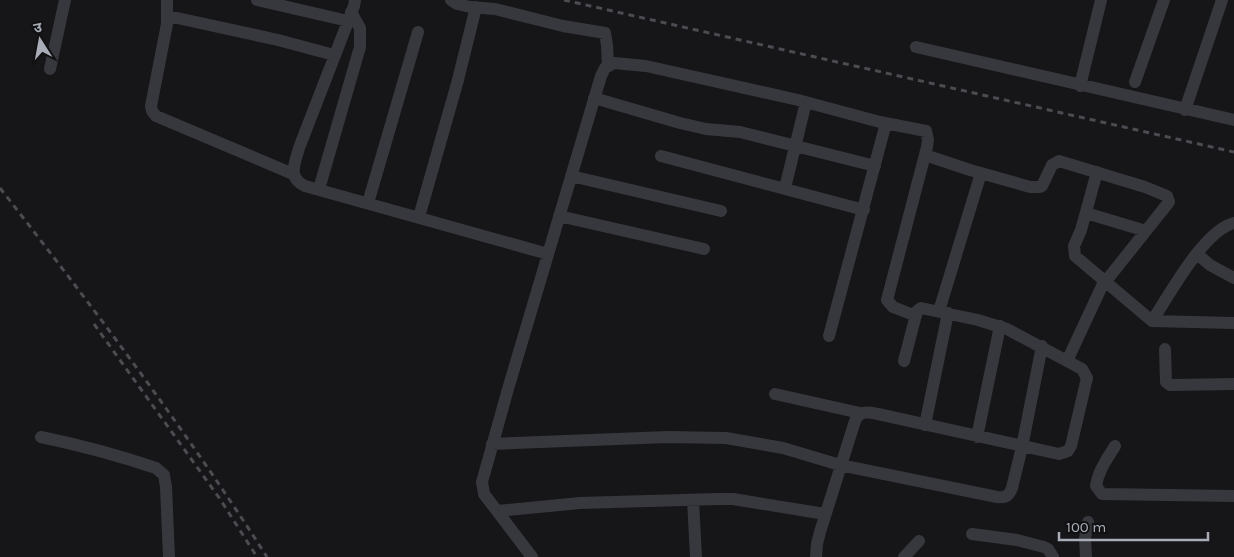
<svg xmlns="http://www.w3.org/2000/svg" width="1234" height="557" font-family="Karla,'Noto Sans Devanagari',sans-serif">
<rect width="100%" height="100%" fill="#161618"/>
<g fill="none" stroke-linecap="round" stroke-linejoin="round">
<path stroke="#37383d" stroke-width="12" d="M167,0V24L151,106L152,111L156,116L293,174
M257,0L348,21
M355,0L354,6L299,148C295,163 287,178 305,186L548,254
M451,0L457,4L470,7L495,9L563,26L605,33L607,45L608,66
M168,16L278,40L334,55
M916,47L1234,120
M50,69L65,0
M1135,82L1164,0
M1080,86L1101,0
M594,98L680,123L706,129L740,132L875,166
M1185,110L1222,0
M925,155L970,170L1030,187H1040L1042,186L1052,165L1059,161L1145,187L1167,196L1169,202L1102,286L1067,361
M661,156L864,210
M1097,172L1081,230L1074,246L1075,256L1152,321L1234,323
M571,176L721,211
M785,188L806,102
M319,189L360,47V28L351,12
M368,203L418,32
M1086,213L1146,231
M559,216L704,249
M419,217L458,80L476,7
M1197,254L1210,265L1234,278
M939,311L981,173
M1152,321C1170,294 1204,230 1234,223
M829,336L886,123
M1165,349L1166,382L1170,385L1234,384
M775,394L860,413
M925,425L948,313
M41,437C80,445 117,455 156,468L164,475L166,487L169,557
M977,437L1000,326
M492,444L668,437L726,438L783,448L840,465L997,497C1006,498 1009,496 1012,488L1022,447L1042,346
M1115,446C1107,459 1098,471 1096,486L1102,494L1234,496
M693,500L696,557
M497,511L580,503L718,499H733L825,514
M972,534L1017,540L1044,547L1048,549L1053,557
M532,557L484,494L482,482L508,389L601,76L605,68L614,63L646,66L798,100L880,122L926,131L928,140L927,147L887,300L893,307L916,316
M816,557L817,544L820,532L855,421C860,410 868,412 878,414L1059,454L1068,451L1071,446L1087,378L1082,369L1007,329L978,320L921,308L917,311L904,361
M904,557L919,541
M1086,557L1085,538L1088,522"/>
<path stroke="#4a4c52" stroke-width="3" stroke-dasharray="6 5" stroke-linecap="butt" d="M564,0L1234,152
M0,188C93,307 185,429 267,557
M94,324L220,499L257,557"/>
</g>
<g transform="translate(40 40) rotate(349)" stroke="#111113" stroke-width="4" paint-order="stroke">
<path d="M0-4L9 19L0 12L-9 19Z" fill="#a8adb8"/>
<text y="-8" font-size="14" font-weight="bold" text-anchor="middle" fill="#a8adb8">उ</text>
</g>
<path d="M1059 532v8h149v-8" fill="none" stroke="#a8adb8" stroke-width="2.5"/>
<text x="1066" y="532" font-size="15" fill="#a8adb8" stroke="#111113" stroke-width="4" paint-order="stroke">100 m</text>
</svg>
